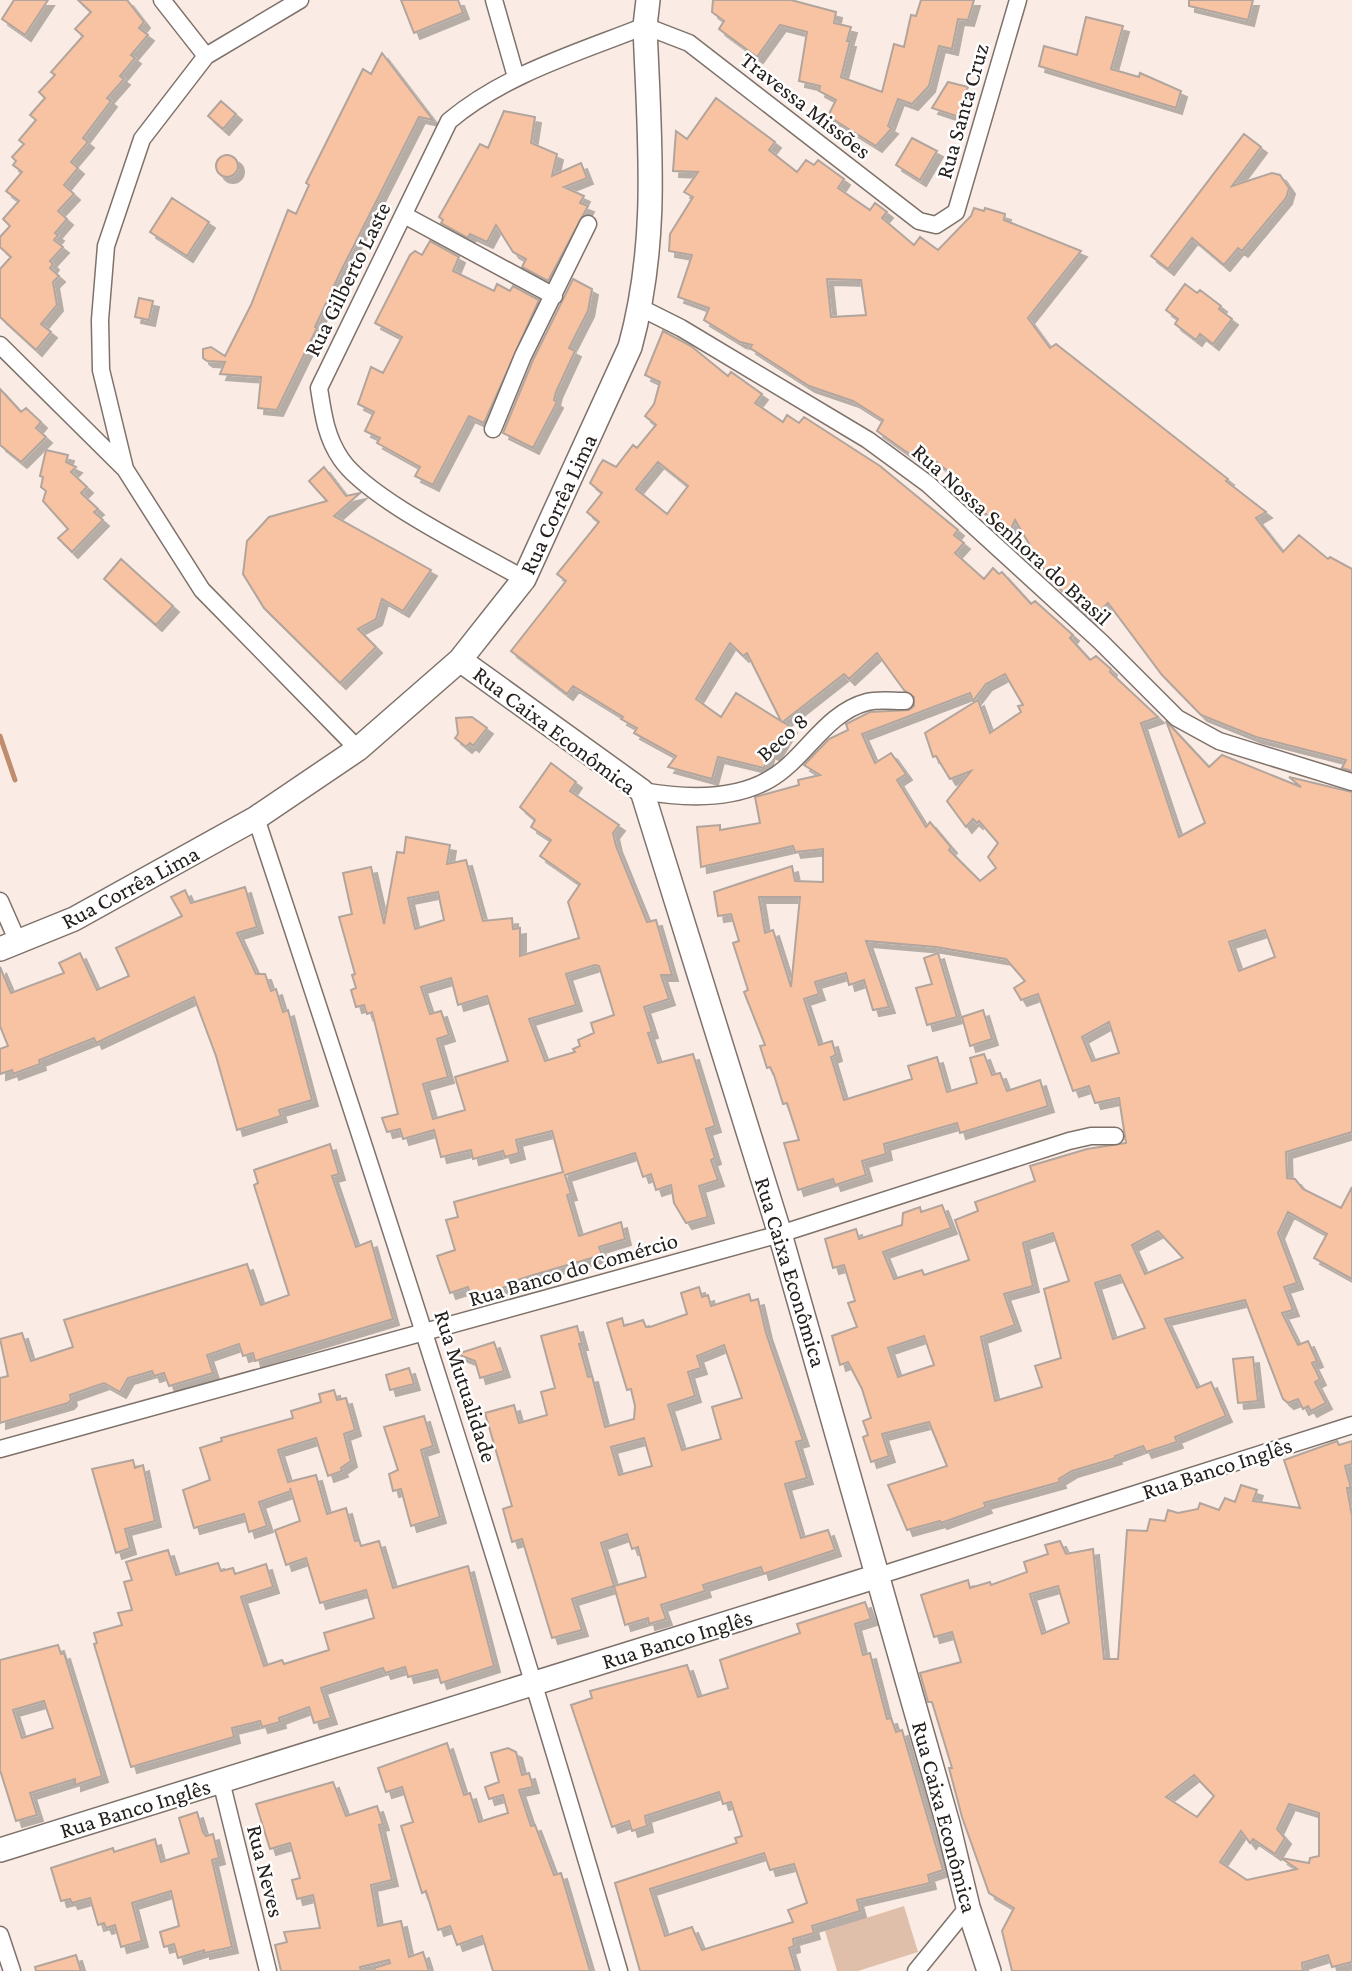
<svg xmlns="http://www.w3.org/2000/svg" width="1352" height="1971" font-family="'Crimson Pro',serif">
<defs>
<filter id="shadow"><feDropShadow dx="6" dy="6" stdDeviation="0" flood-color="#0004"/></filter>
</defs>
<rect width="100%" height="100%" fill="#faece4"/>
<path fill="#e0bfaa" d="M904,1906L918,1952L858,1971H837L825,1931Z"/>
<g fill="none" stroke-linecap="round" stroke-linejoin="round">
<path stroke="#bf8d6d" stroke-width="5" d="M0,736L15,780"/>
</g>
<path fill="#f8c3a2" stroke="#b2a59d" stroke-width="2" fill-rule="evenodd" filter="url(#shadow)" d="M14,0H48L25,35L2,19Z
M78,0H127L144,22L139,28L148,35L131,55L135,58L120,76L124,79L107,98L111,101L83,138L88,142L71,162L78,168L64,185L74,194L58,211L67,219L55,233L58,235L54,240L63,247L50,261L53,264L50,268L59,276L53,282L57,305L41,324L51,332L36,350L0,317V269L11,257L0,247V237L10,226L3,219L19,201L6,191L22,172L13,165L16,161L12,157L24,144L19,140L36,120L30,115L45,98L39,92L55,75L51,72L83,36L75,29L91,12Z
M401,0H458L463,13L414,33Z
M713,0H791L836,12L834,23L851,27L847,41H850L841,77L882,92L894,44L904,47L911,15L916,16L921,0H974L968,20L958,19L952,49L939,46L929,86L912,104L898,99L888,126L892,128L876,146L828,116L836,100L819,91L820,86L799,81L807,32L780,25L757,57L719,29L724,21L712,12Z
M1189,0H1253L1248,20L1189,6Z
M1086,17L1123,26L1111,69L1139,77L1140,73L1181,91L1176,108L1039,66L1044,46L1077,55Z
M382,53L433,120L419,117L341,271L315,327L317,328L277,410L258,408L261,377L220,374L225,362L207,361L203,358V349L211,347L225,356L251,305L288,210L296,214L309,185L306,183L363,69L371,74Z
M948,82L968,87L959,117L932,108Z
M716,98L775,142L769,150L797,172L806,160L814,165L818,160L844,179L838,188L870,210L875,203L887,212L882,218L914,245L920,237L938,250L971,216L974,208L984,211L985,208L1005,214L1004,220L1081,251L1028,318L1050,348L1056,344L1228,479L1226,481L1266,512L1256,518L1283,552L1299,535L1328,559L1330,557L1352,569V771L1342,768L1346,760L1256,737L1201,715L1162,675L1108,603L1091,619L1068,598L1048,576L1015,520L1010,531L993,524L987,515L943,479L949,472L922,451L917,458L905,451L877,431L883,420L853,401L809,386L750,348L752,345L740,342L704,320L709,308L678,297L692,255L669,251L670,234L693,197L684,192L698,172L673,171L676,131L687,139ZM827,279L861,280L866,315L831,317Z
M221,101L236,114L223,129L208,116Z
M504,111L535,117L531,143L557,154L552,176L581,163L587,178L564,187L584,196L580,203L588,206L548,281L522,267L526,259L513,252L496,225L487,242L470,234L468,238L441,223L443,220L439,217L480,144L488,148Z
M1244,134L1261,147L1232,186L1272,173L1280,175L1289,188L1286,198L1242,251L1238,248L1224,265L1192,238L1168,269L1151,256Z
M912,138L937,151L920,180L896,165Z
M216 166a11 11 0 1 1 22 0a11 11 0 1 1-22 0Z
M172,198L209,222L187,256L150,232Z
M430,241L459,257L453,271L494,291L497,284L510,291L513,286L539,300L484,423L469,416L433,485L415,476L420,467L377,443L380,438L365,431L374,412L358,404L371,367L383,373L402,337L375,323L410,255L415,251L422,255Z
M573,279L592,289L588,311L569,348L575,351L556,392L554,400L557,402L533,448L503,433L533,360Z
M1185,284L1197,293L1200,290L1221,306L1219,309L1232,319L1213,344L1200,334L1196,340L1175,324L1178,319L1166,310Z
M139,298L153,301L149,320L135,317Z
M663,331L691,346L728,376L731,372L762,394L755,403L783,422L787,415L799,423L804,417L880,466L958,530L954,535L964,543L955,553L984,579L993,568L999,574L1002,572L1031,604L1035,601L1073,635L1070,638L1090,660L1096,656L1111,669L1110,672L1158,717L1141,723L1179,837L1205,823L1166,721L1209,767L1222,755L1301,787L1289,777L1352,792V1132L1286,1152L1287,1178L1295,1179L1303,1189L1341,1208L1352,1187V1279L1314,1258L1327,1234L1288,1212L1278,1233L1297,1283L1284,1287L1293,1310L1282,1313L1298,1345L1308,1341L1317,1361L1312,1363L1320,1379L1315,1382L1326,1403L1311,1411L1308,1406L1303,1409L1298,1399L1288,1403L1283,1399L1245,1300L1165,1319L1197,1388L1211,1382L1226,1416L1175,1437L1177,1442L1146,1452L1143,1446L1115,1456L1116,1458L1072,1471L1059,1479L1060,1482L984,1503L986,1507L941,1523L940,1521L907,1530L888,1485L947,1466L929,1422L882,1434L889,1456L871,1462L863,1437L868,1435L863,1421L871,1418L862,1389L848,1362L840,1365L832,1336L857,1327L848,1303L855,1301L844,1265L833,1268L825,1239L856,1229L859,1239L902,1225L903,1213L920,1207L921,1212L942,1205L951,1228L883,1252L894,1279L922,1270L924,1275L969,1260L955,1220L978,1211L975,1202L1035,1181L1030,1166L1087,1149L1126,1143L1119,1098L1095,1103L1089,1086L1073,1091L1038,994L1021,1000L1014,988L1025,981L1006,959L936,947L866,941L889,1007L873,1010L864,980L849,985L846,973L815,982L819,994L804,999L819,1045L832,1041L836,1055L831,1057L844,1100L912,1079L908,1066L937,1057L947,1092L977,1083L970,1058L984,1054L992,1075L1000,1073L1007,1091L1040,1080L1048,1106L960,1133L957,1123L884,1144L886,1154L862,1161L866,1175L835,1185L833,1179L798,1190L784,1143L799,1140L787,1103L783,1104L774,1075L770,1067L767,1068L760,1046L765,1045L744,992L748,990L733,943L739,941L731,914L718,916L714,892L792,866L795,881L823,882V849L795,852L793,846L701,867L697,827L720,825V830L760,823L755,797L799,785L798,780L820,775L804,765L829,739L848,730L846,724L870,712L909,710L914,706V697L904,690L877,653L849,679L844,674L783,722L791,727L774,755L769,752L764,768L718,757L712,779L668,767L676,756L634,733L637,728L621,719L623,717L573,686L567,694L511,651L566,581L557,574L599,522L587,512L602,493L590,483L599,466L603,460L616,467L633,445L637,448L656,425L645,416L654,404L660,382L645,375ZM658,462L688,486L667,514L636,489ZM730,643L743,656L747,653L781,721L736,693L721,717L696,699ZM1005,674L1023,705L1018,706L1021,712L990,733L978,700L925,733L933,757L936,756L950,779L971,771L947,801L966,827L973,819L977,823L979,821L998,843L988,857L996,868L980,881L949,850L951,847L930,822L926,827L897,780L906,774L891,753L875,763L862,734L970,693L973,701L986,684ZM759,897H800L791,987L773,930L765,933ZM1265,930L1275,957L1239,971L1229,942ZM1109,1022L1119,1053L1092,1061L1082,1037ZM1158,1231L1183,1258L1145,1274L1132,1245ZM1053,1233L1069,1281L1044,1289L1061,1358L1035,1366L1042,1387L995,1401L981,1337L1015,1325L1004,1294L1033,1286L1023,1243ZM1120,1275L1145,1328L1113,1339L1095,1283ZM924,1336L934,1365L898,1377L888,1348Z
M0,389L21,412L26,408L41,422L36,428L46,437L21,462L0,445Z
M46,450L68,455L66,462L76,467L71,472L87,487L81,493L98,509L94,512L103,520L72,552L58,538L68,529L43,501L46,491L41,487L43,477L40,476Z
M324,467L346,496L360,493L334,516L431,570L403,611L382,599L376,619L358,629L376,647L340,683L264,608L243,574L247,541L269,517L327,501L309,481Z
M121,559L173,606L156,625L104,579Z
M472,717L487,728L473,746L470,743L466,747L455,738L458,734L456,718Z
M551,763L576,782L570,791L619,825L613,833L616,846L647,922L656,920L672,975H661L669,999L644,1007L652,1032L648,1033L658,1063L693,1054L715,1126L706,1129L715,1158L711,1160L718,1180L699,1186L708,1217L686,1223L674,1203L671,1185L656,1190L651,1174L643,1177L635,1153L565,1175L571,1194L567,1195L579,1236L621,1222L625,1239L599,1247L602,1255L530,1276L518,1280L519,1283L471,1297L468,1287L450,1293L437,1256L455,1250L446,1220L458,1217L454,1202L563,1172L552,1131L516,1140L519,1153L505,1157L503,1151L473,1159L471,1150L441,1157L434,1130L403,1139L400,1129L387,1132L382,1118L398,1114L372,1012L367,1014L364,1005L356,1007L351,990L356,988L352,975L355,974L339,917L352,914L343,873L371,867L384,924L397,852L404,853L406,837L450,845L447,864L466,860L483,921L512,918L513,929L520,928V956L579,938L568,902L580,884L540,856L551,840L531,827L535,820L520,807ZM438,892L444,920L415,929L408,898ZM595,965L599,966L614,1015L591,1023L594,1033L578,1040L580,1046L573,1049L575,1052L545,1061L529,1019L576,1005L566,974ZM451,978L458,1005L487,996L508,1061L455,1077L465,1110L433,1119L423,1084L448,1077L437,1039L449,1035L441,1011L430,1014L421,987Z
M245,887L257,927L237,933L256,974H265L271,991L276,989L283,1012L288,1010L312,1100L279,1110L281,1116L237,1130L216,1056L194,997L96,1043L94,1038L39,1060L40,1064L13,1074L12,1070L0,1074V1049L8,1046L0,1026V967L11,993L64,973L59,963L80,953L97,990L129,976L116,948L182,916L171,897L185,890L191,903Z
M938,953L957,1017L927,1025L916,988L932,984L924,958Z
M983,1010L992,1039L970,1046L962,1017Z
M330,1144L339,1174L332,1176L356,1247L371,1241L393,1319L255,1361L253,1353L243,1356L239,1344L207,1355L213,1373L169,1386L164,1373L154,1376L152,1371L128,1378L120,1392L104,1383L70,1395L71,1400L68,1403L0,1423V1378L8,1376L0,1339L22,1333L31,1361L73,1347L64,1320L247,1264L261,1305L289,1295L254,1185L258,1183L254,1170Z
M699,1287L702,1297L708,1295L711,1306L749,1294L751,1301L758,1299L766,1333L803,1440L796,1442L807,1478L785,1484L801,1538L828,1530L835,1550L763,1574L761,1567L703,1585L705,1591L661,1605L666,1619L649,1624L648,1618L625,1625L614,1586L646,1577L638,1547L632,1549L627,1534L601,1543L614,1586L572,1599L582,1630L552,1638L522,1539L512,1542L503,1509L512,1506L485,1413L514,1405L519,1423L547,1415L541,1392L555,1388L541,1336L577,1326L582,1344H579L588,1377L592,1376L605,1427L634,1419L635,1406L631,1389L627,1390L607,1323L622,1318L624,1326L643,1320L646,1327H650L687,1314L681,1293ZM724,1345L742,1398L712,1407L721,1439L682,1450L668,1405L695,1396L688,1372L701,1368L697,1356ZM644,1438L652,1466L619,1475L611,1447Z
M494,1342L504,1371L480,1378L475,1361L457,1354Z
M1253,1357L1258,1401L1238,1403L1233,1359Z
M409,1368L414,1384L390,1390L386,1375Z
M334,1390L337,1400L346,1398L355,1430L344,1434L351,1461L341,1468L342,1471L328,1476L316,1438L278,1450L288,1482L316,1475L327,1514L346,1508L355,1541L359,1540L361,1546L379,1541L393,1588L468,1566L494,1666L441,1683L437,1670L408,1677L405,1667L385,1673L383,1668L321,1688L331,1718L314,1723L309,1707L279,1718L280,1722L262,1727L260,1721L232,1728L234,1737L131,1767L94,1644L97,1643L94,1633L122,1625L118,1613L132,1610L124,1582L132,1580L126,1562L168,1550L176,1575L218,1563L221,1571L233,1568L235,1574L266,1564L273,1587L241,1597L264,1666L282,1660L284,1664L329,1650L324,1633L374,1618L366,1590L320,1603L306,1558L286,1565L275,1530L300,1521L290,1488L291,1491L259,1502L267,1526L249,1532L244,1514L194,1528L183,1490L210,1480L200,1448L222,1441L221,1438L293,1418L291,1411L321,1402L319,1394Z
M424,1416L433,1446L421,1450L440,1517L411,1526L401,1489L393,1491L389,1474L398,1470L384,1427Z
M1337,1441L1339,1445L1352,1441V1464L1345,1466L1351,1488H1347L1352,1516V1962L1332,1967L1328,1955L1302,1963L1303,1971H1012L1002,1931L1014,1908L989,1893L962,1817L949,1768H952L932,1702H928L920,1673L961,1662L952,1632L934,1637L921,1595L968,1580L970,1588L990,1582L991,1585L1027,1572L1024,1562L1048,1554L1045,1545L1060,1541L1066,1554L1093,1549L1104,1659H1118L1127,1530L1147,1531L1150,1519L1165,1521L1168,1510L1178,1513L1198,1509L1200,1503L1219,1510L1225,1498L1235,1502L1241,1485L1257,1490L1253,1501L1300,1508L1284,1460ZM1058,1586L1069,1623L1042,1634L1030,1594ZM1194,1775L1214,1796L1197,1817L1166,1797ZM1289,1804L1319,1813V1856L1310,1858L1309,1863L1281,1858L1297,1869L1247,1880L1220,1862L1241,1831L1250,1843L1253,1839L1275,1854L1285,1838L1277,1829Z
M133,1460L135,1468L143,1465L155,1521L125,1529L130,1548L116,1553L92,1469Z
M865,1602L871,1619L855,1624L863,1655L870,1653L887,1719L891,1718L896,1732L902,1730L943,1870L928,1875L930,1883L857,1900L860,1911L812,1926L814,1933L793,1939L794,1946L789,1948L796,1971H640L615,1883L737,1843L735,1838L742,1836L731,1802L723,1804L719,1792L645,1816L647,1826L632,1831L629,1821L612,1827L571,1705L592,1698L590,1691L687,1665L698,1697L728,1688L720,1660L800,1633L797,1624ZM764,1853L770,1870L794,1864L807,1903L788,1910L793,1922L702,1950L692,1927L665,1936L650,1889Z
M58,1645L61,1654L64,1653L102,1776L75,1785V1779L30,1793L37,1815L16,1821L0,1770V1660ZM44,1701L53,1728L22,1738L13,1710Z
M447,1743L464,1795L470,1793L479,1822L508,1813L503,1795L489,1799L485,1787L499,1782L491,1753L508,1748L516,1752L522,1775L529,1773L533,1787L519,1790L531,1826L535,1825L554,1875L561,1873L590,1971H493L482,1936L457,1945L450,1926L438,1930L426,1891L422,1893L401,1826L413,1822L402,1787L386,1792L378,1768Z
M333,1782L346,1816L377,1806L383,1824L379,1825L392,1880L371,1885L378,1926L401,1921L409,1957L423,1952L429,1971H375L374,1968L390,1963L389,1960L360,1967L361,1971H281L275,1945L287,1942L284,1932L320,1928L313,1895L297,1899L292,1880L300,1878L290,1843L270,1849L256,1804Z
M197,1812L203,1832L206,1836L213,1834L219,1858L212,1860L232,1947L204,1953V1950L178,1958L174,1944L164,1947L160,1932L179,1926L171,1891L132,1903L142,1941L121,1947L115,1925L106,1928L104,1923L98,1925L90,1898L72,1903L70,1899L61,1901L51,1868L113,1848L114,1852L155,1839L161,1862L189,1853L179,1818Z
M76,1955L81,1971H36L35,1967Z"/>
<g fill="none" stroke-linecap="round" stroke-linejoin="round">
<defs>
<path id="street" d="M162,0L206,56
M300,0L206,56L142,139L106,246L100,320L101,370L125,469L202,590L358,749
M494,0L516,77
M404,215L554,296
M641,308L681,328L868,440L928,484L1101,642L1177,718L1219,741L1352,782
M0,345L123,467
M493,429L523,356L588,224
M524,579C478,552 369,500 341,459C326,437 323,414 319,388L449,121C505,74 577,53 645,26L689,43L919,221L936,225L956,212L1018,0
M642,791C682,798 733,801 770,779C805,759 825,713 867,702C878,699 893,701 905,701
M256,818C383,1201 507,1584 619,1971
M0,901L18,942
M0,1449L780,1234L1069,1141L1091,1136H1115
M878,1576L1352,1425
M221,1781L268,1971
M0,1935L12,1971
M916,1971L968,1907"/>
<path id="secondary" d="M460,660L642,791L780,1234L948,1824L968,1907L989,1971
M0,949L74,919L256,818L358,749L460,660L524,579L630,347C660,238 649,137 645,26L648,0
M0,1850L878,1576"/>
</defs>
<use href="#street" stroke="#7e726b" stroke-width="19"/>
<use href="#secondary" stroke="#7e726b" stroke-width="26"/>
<use href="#street" stroke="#fff" stroke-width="16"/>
<use href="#secondary" stroke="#fff" stroke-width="23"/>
</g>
<g text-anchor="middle" stroke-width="5" stroke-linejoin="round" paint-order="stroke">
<g font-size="23" fill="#25201d" stroke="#fff">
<text transform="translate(806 105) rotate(38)" y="8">Travessa Missões</text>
<text transform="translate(962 111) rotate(-74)" y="8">Rua Santa Cruz</text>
<text transform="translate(347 279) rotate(-64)" y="8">Rua Gilberto Laste</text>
<text transform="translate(558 504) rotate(-65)" y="8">Rua Corrêa Lima</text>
<text transform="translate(1012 534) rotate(42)" y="8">Rua Nossa Senhora do Brasil</text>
<text transform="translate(555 730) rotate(37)" y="8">Rua Caixa Econômica</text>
<text transform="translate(782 737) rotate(-42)" y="8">Beco 8</text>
<text transform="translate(130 887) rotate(-28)" y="8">Rua Corrêa Lima</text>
<text transform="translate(573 1269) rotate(-16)" y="8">Rua Banco do Comércio</text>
<text transform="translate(791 1272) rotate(73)" y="8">Rua Caixa Econômica</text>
<text transform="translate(466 1386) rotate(72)" y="8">Rua Mutualidade</text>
<text transform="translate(1217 1468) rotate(-18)" y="8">Rua Banco Inglês</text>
<text transform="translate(677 1639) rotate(-17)" y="8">Rua Banco Inglês</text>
<text transform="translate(135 1808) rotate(-17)" y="8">Rua Banco Inglês</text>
<text transform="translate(945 1817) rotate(75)" y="8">Rua Caixa Econômica</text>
<text transform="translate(266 1871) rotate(76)" y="8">Rua Neves</text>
</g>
</g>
</svg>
